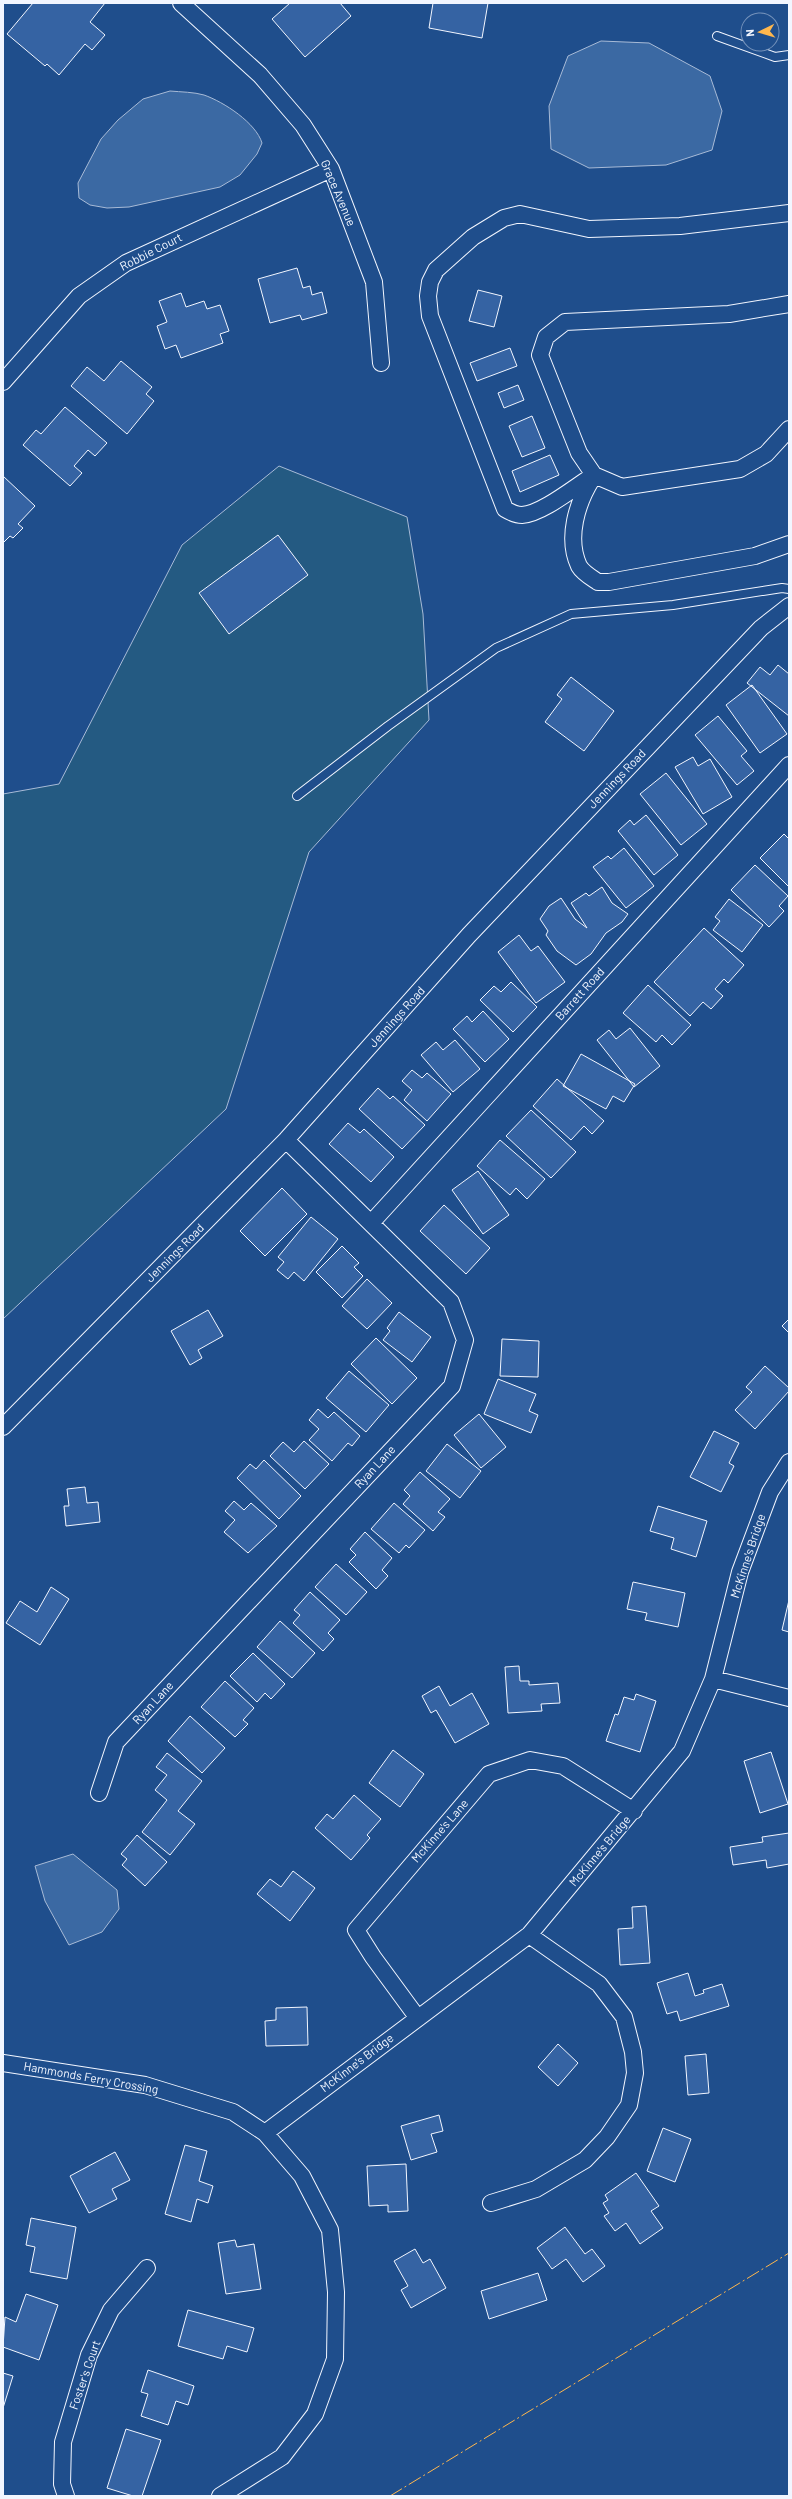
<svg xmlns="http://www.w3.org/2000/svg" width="792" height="2499" font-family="Barlow,sans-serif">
<rect width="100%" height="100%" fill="#1f4e8c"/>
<path fill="#245a82" stroke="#a8bbd7" d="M279,466L407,517L423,614L429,720L309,852L226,1109L3,1319V794L59,784L182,545Z"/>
<path fill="#3b69a3" stroke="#a8bbd7" d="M601,41L649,43L710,76L722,111L712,150L666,165L589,168L551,149L549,106L568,56Z
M170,91C181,92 194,92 204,95C224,102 256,123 262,143L257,154L240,175L220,187L129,207L107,208L90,205L79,198L78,183L101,139L118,120L143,99Z
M73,1854L117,1890L119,1909L102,1932L69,1945L45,1901L35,1866Z"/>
<path fill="#3563a3" stroke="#f2f6ff" d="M33,3H105L90,22L105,35L92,50L85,44L59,75L47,64L45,66L7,34Z
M290,3H340L351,16L305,57L272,19Z
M433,3H488L482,38L429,28Z
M297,268L303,288L310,286L312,295L322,292L327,313L302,320L300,315L270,323L258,279Z
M478,290L502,296L494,327L469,321Z
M181,293L186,307L204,301L207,309L220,305L229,331L220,334L223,343L181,358L176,345L165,349L157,326L167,322L159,301Z
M510,348L517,366L477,381L470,363Z
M121,361L152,387L146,394L154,401L127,434L71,386L87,367L104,381Z
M518,385L524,400L504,408L498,393Z
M65,407L107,443L95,456L88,450L74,466L82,473L70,486L23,445L36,430L41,434Z
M532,416L545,448L522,457L509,426Z
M550,455L559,475L520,492L512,471Z
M3,476L35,506L18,524L23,528L13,538L10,536L3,543Z
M278,535L308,575L229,634L199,593Z
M778,665L789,674V716L747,683L760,667L770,675Z
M571,677L614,711L584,751L545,722L562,699L557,695Z
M752,685L787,734L760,753L726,705Z
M718,716L747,751L741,756L754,771L737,785L695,735Z
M693,757L698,766L710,759L732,797L703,814L675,767Z
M666,773L707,824L681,845L640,794Z
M646,815L678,855L654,875L618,831L630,820L634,825Z
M784,834L789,839V887L760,858Z
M624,848L654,886L626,908L593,867L608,856L611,859Z
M755,865L788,896L779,906L784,911L769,927L731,890Z
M602,887L612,903L628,914L622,922L606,933L591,954L576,965L557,951L546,935L548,931L540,919L549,906L561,898L575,919L587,928L571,903L586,893L589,896Z
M729,899L763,925L742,952L713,930L720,921L715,917Z
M704,928L744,965L728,983L724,979L715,989L723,996L711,1009L703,1002L690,1016L654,982Z
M519,935L531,951L538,946L565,982L536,1003L498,952Z
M511,982L537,1007L513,1032L480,1000L494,986L501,992Z
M648,985L691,1025L672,1045L662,1035L656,1042L623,1013Z
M483,1011L509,1039L485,1062L453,1029L467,1016L472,1022Z
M630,1028L660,1066L634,1087L597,1040L609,1030L616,1039Z
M455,1040L480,1069L453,1092L421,1055L436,1042L443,1050Z
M581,1054L635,1084L624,1102L613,1096L606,1109L563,1086Z
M412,1070L422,1078L427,1073L451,1094L427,1121L404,1100L412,1090L402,1081Z
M557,1079L604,1121L592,1134L584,1126L571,1140L533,1106Z
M378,1088L390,1099L393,1096L425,1125L402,1149L359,1109Z
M531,1110L576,1152L551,1178L506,1136Z
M348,1123L360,1133L364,1129L394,1157L371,1182L329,1144Z
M500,1140L545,1179L527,1199L516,1188L510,1195L477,1166Z
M478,1171L509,1215L483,1234L452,1190Z
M282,1188L307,1214L265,1256L240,1231Z
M444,1205L490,1248L466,1274L420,1231Z
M311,1217L338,1239L304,1281L294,1272L288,1279L277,1270L284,1262L278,1257Z
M342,1246L359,1263L354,1267L363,1276L342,1298L316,1272Z
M367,1279L392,1303L367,1329L342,1306Z
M208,1310L223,1336L198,1350L202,1358L190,1365L171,1331Z
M399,1312L431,1337L412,1362L383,1340L390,1331L387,1328Z
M789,1319V1333L782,1326Z
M376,1338L417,1378L392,1404L351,1364Z
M502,1339L539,1341L538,1377L500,1376Z
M765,1366L789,1388V1391L755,1429L735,1410L752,1392L746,1387Z
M349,1371L389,1405L366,1432L326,1398Z
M498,1379L536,1394L529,1411L538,1415L531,1433L484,1414Z
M318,1409L328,1418L334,1412L360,1436L352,1446L348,1443L332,1461L309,1440L319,1429L309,1420Z
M479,1414L506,1447L481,1468L454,1435Z
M714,1431L739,1443L729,1463L734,1466L721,1492L690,1477Z
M304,1441L329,1464L305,1489L270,1456L283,1442L294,1452Z
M447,1444L481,1471L460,1498L426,1471Z
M264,1460L301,1496L279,1519L237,1478L250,1464L256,1469Z
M420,1472L450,1499L438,1512L445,1517L433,1531L403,1504L410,1496L404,1490Z
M85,1487L87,1503L98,1502L100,1522L66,1526L64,1506H69L67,1489Z
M234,1501L244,1510L251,1503L277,1526L248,1553L224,1532L235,1520L225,1511Z
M394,1503L425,1530L409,1548L406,1545L399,1553L371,1529Z
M658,1506L707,1521L696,1557L671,1549L674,1538L650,1531Z
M365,1532L392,1558L382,1570L388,1576L376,1589L349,1562L356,1555L350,1549Z
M336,1564L367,1592L346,1615L315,1587Z
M633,1582L685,1593L678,1627L645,1620L647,1613L627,1609Z
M51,1587L69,1599L40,1645L6,1623L20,1601L37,1612Z
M310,1592L340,1620L328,1633L334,1639L323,1651L293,1623L300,1615L294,1610Z
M789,1600V1632L782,1630Z
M280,1621L315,1653L292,1678L257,1647Z
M253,1653L285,1684L271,1699L265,1693L257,1702L230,1676Z
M519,1666L520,1681H529V1685L558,1683L560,1703L541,1704L542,1711L508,1713L505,1667Z
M225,1681L254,1708L243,1720L248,1724L235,1737L201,1707Z
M439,1686L450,1706L472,1693L489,1724L455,1743L436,1710L431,1713L422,1696Z
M636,1694L656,1701L640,1752L606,1741L615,1714L618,1715L624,1697L634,1700Z
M190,1716L225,1748L202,1773L168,1741Z
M393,1750L424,1774L400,1807L369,1783Z
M771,1752L788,1804L760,1813L744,1761Z
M167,1753L202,1781L178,1811L195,1824L170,1855L142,1832L167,1800L155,1790L167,1775L156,1767Z
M354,1795L381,1819L367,1835L370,1838L351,1860L315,1828L327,1814L333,1819Z
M789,1833V1864L767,1868L766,1860L733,1865L730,1847L763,1842L762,1837Z
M137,1835L167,1862L145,1886L122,1865L127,1859L121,1854Z
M293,1871L315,1888L290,1921L257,1894L270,1879L281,1887Z
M646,1906L650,1963L620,1965L618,1929L633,1928L632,1907Z
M688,1973L695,1996L704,1993L703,1990L722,1984L729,2006L680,2021L677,2011L667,2014L657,1983Z
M307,2007L308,2045L266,2046L265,2021L276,2020V2008Z
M558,2044L578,2063L558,2086L538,2067Z
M706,2054L709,2093L688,2095L685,2056Z
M439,2115L443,2131L431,2134L437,2152L411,2160L401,2126Z
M663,2128L691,2139L675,2182L647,2171Z
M185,2145L207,2151L199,2181L213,2186L208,2203L197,2199L191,2222L165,2214Z
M115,2152L130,2180L112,2189L117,2199L89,2213L70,2176Z
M406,2164L408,2211L388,2212V2205L369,2206L367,2166Z
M636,2173L659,2206L651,2211L663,2228L640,2244L626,2223L615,2231L604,2216L609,2213L603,2203L608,2200L605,2195Z
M31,2218L76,2227L67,2279L30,2272L35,2247L26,2245Z
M565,2227L585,2254L592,2249L605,2266L583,2282L566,2259L552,2269L537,2248Z
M235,2240L237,2247L254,2244L261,2289L226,2294L218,2243Z
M415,2249L423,2263L430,2259L446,2288L411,2308L401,2290L408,2286L394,2261Z
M538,2273L547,2300L489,2319L481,2291Z
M26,2294L58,2305L39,2360L3,2347L5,2317L16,2322Z
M188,2310L254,2328L247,2352L227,2346L223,2359L178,2346Z
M148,2370L194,2386L188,2405L176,2401L168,2425L141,2416L148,2394L141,2392Z
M3,2373L13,2376L3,2408Z
M126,2429L161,2440L142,2496H133L107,2488Z"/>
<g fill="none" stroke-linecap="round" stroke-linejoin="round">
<defs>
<path id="service" d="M717,36L775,57L789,55
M297,796L388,726L496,648L571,614L673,605L782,588L789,589"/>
<path id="minor" d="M181,3L260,75L303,125L331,169L374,282L381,363
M789,304L729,314L565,322L546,337L540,355L579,453L594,475L622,487L740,469L766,454L789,429
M3,382L79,296L126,263L331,169
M594,475C576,486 542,514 522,515C515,515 510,512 505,509L430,316L428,296L430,282L436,270L473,237L504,218L520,214L589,229L680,226L789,213
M592,479C577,503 566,538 579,566C583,573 592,578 598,582H609L755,556L789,544
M372,1222L789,765
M3,1427L286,1140L469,935L761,628L789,606
M713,1679L789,1698
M99,1793L116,1742L452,1386L465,1340L451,1302L286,1140
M417,2017L373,1957L356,1930L489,1774L530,1760L563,1766L634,1811
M3,2063L145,2085L233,2112L265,2133L302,2176L330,2230L336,2292L335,2359L315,2414L282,2457L220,2496
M265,2133L529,1935L682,1751L713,1679L740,1572L770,1492L789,1462
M491,2203L536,2189L585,2160L607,2137L629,2105L635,2073L633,2052L624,2017L599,1984L529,1935
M66,2496L62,2484L63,2442L89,2355L111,2310L147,2268"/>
</defs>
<use href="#service" stroke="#f2f6ff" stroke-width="10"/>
<use href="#minor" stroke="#f2f6ff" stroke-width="18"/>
<use href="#service" stroke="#1f4e8c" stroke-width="8"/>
<use href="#minor" stroke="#1f4e8c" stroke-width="16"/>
<path stroke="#ffb74d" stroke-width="1" stroke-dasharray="14 3 2 3" stroke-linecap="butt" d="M390,2496L789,2253"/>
</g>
<g text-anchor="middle" stroke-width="3" stroke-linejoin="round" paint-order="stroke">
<g font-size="12" fill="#f2f6ff" stroke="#1f4e8c">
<text transform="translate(338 193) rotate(67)" y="4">Grace Avenue</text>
<text transform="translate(151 252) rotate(-27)" y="4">Robbie Court</text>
<text transform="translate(617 779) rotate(-46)" y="4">Jennings Road</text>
<text transform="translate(580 994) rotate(-48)" y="4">Barrett Road</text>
<text transform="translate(397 1017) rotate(-48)" y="4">Jennings Road</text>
<text transform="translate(175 1253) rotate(-45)" y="4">Jennings Road</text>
<text transform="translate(375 1467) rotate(-47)" y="4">Ryan Lane</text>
<text transform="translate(748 1556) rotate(-72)" y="4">McKinne's Bridge</text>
<text transform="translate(153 1703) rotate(-47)" y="4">Ryan Lane</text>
<text transform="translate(440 1831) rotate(-49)" y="4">McKinne's Lane</text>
<text transform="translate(600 1851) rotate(-50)" y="4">McKinne's Bridge</text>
<text transform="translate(357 2063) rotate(-37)" y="4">McKinne's Bridge</text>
<text transform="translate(91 2078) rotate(10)" y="4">Hammonds Ferry Crossing</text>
<text transform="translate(85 2375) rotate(-71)" y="4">Foster's Court</text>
</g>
</g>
<rect width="792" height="2499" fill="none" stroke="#f2f6ff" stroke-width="8"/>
<g transform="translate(760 32) rotate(265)"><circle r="19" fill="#1f4e8c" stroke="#7391ba"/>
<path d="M0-3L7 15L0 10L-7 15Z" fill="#ffb74d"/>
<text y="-6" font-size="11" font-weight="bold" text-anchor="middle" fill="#f2f6ff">N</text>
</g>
</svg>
